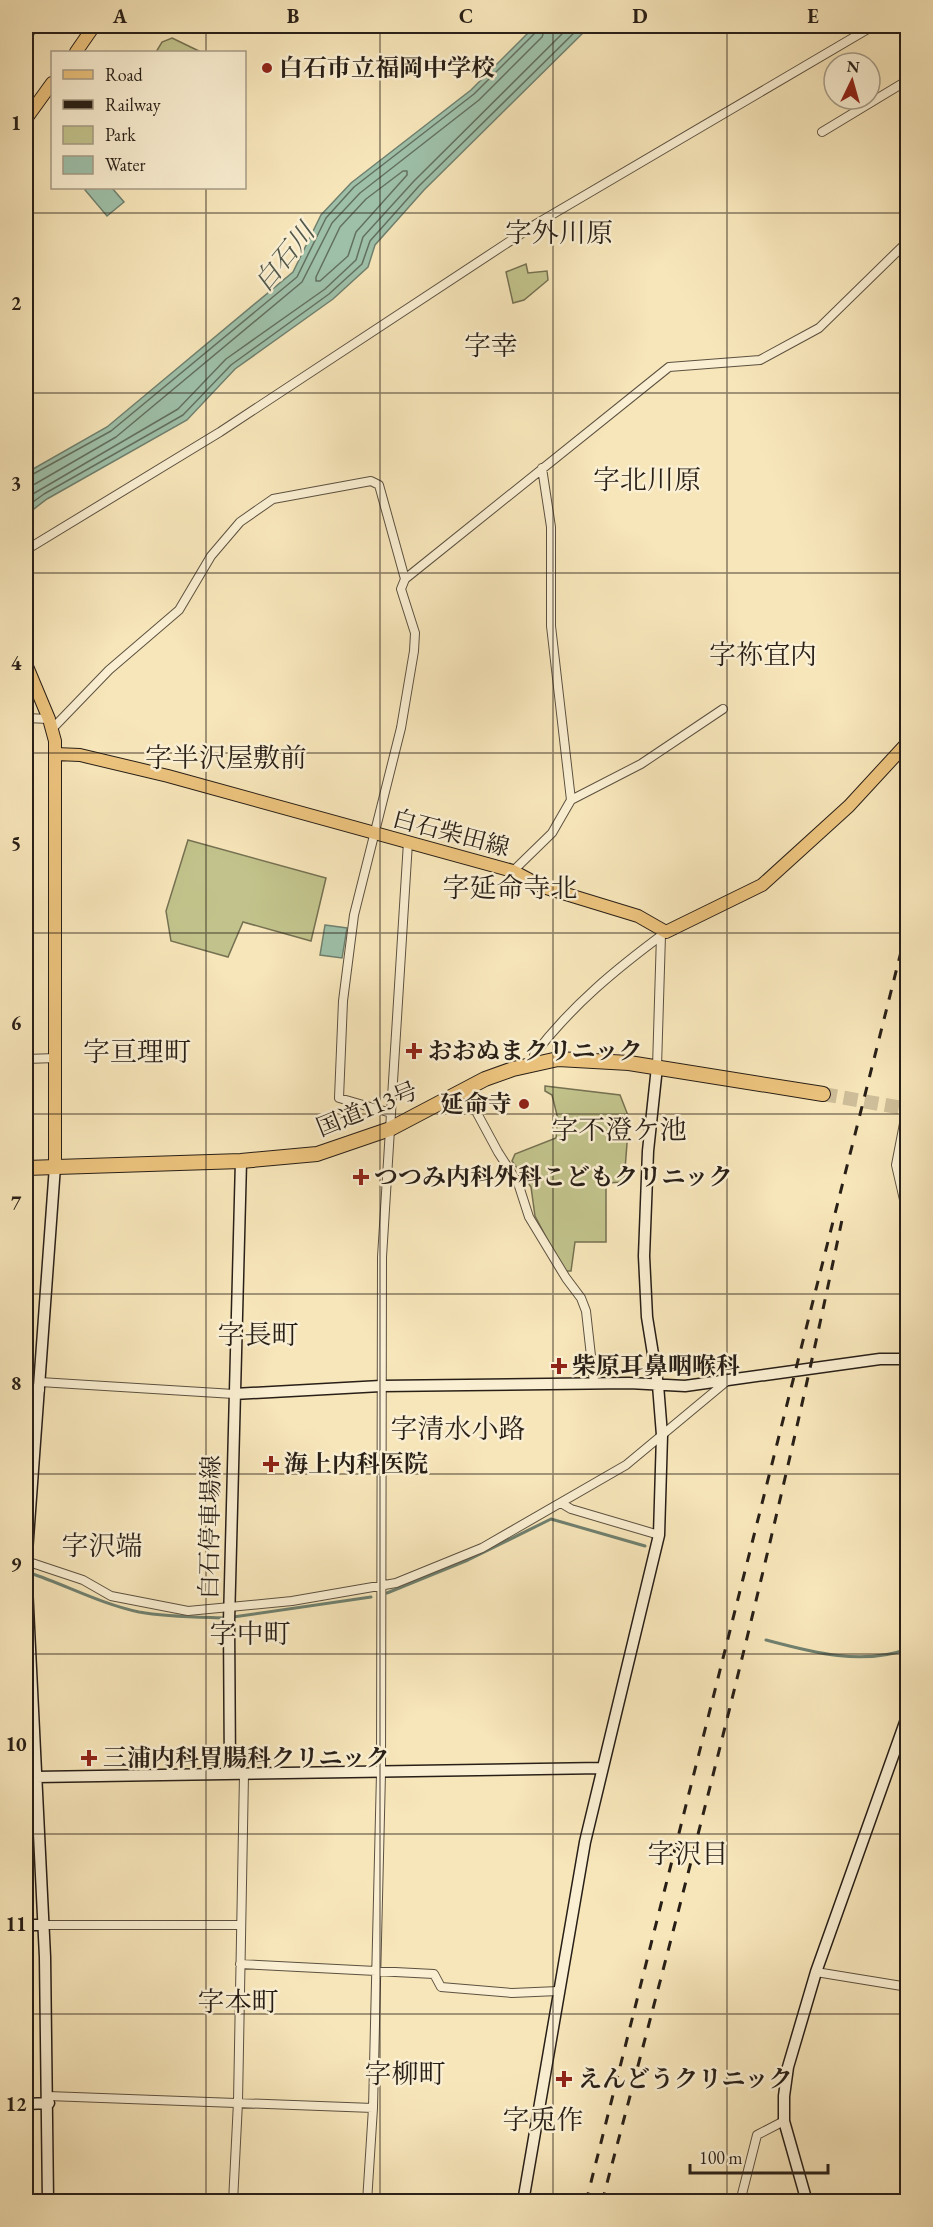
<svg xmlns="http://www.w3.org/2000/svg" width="933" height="2227" font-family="'EB Garamond','Noto Serif JP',serif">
<rect width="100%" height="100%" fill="#f7e6ba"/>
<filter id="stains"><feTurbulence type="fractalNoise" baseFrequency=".00333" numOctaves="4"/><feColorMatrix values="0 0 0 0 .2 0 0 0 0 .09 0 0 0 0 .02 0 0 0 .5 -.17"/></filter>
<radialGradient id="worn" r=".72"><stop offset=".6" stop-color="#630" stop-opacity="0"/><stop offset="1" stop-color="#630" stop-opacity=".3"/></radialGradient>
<path fill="#c2c38c" stroke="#757152" stroke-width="1.5" d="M172,38L201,52H156L162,42Z
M526,264L528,273L547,271L548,280L524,300L513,303L506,272Z
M188,840L326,878L311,941L243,922L228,957L171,941L166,911Z
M545,1086L620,1095L629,1118L624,1182L606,1183V1242H575L571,1271H564L535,1216L531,1187L512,1161L515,1154L556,1138L558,1119L552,1095L545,1091Z"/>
<path fill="#9ec0a9" stroke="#6f806f" stroke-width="1.5" d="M535,26H590L424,190L375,245L368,267L333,299L235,369L187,420L47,499L26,515V473L107,427L293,272L321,215L351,183L471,90Z
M88,188H112L124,202L107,216L85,190Z
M325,925L347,928L342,958L320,955Z"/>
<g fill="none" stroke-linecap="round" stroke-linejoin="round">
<path stroke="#637060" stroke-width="1.5" d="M403,171H407V175L356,232L348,256L320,281H316V277L340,227L366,199Z
M26,478L111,431L297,277L326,218L354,187L474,94L536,32L538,26
M26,486L35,484L116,437L302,282L332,223L360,193L479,100L542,37L546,26
M26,498L178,409L226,359L325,289L356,260L363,237L414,181L570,26
M26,507L44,494L183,415L231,365L329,294L362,264L370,241L419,186L581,26"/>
<path stroke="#6f806f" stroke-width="3" d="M30,1573C66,1585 101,1604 139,1612C167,1617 197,1617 226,1618
M387,1593L468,1560L551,1519L645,1546
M233,1617L371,1597
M766,1640C811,1652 861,1666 908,1649"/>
<path stroke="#cebe99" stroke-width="14" stroke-dasharray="14 7" stroke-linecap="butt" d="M823,1094L908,1109"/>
<defs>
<path id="street" d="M26,39L34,26
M822,132L908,80
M542,468L551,527V626L571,800
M26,550L220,432L536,224L873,26
M405,579L669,367L760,360L819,328L908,241
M26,718L49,719
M53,728L109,670L179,610L211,556L240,522L273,499L371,481L379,485L405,579L401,589L415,633L414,651L401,728L354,915L343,1001L339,1098L391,1113
M513,871L552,833L571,800L641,764L723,709
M908,1016L904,1058L908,1089
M26,1059L56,1058
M535,1064L534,1055C572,1005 616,969 666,932
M657,1067L661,935
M464,1089L498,1152L518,1183L529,1217L566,1278L581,1298L586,1311L594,1383
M908,1103L896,1165L908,1217
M40,1382L234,1394
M26,1386L40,1390
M561,1503L571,1509L659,1535
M26,1561L83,1580L111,1596L188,1611L292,1601L396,1583L482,1548L626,1465L727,1381
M26,1777H36
M42,1925H241
M240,1964L434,1974L441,1987L512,1993L558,1991
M816,1972L908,1987
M48,2096L373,2108
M233,2202L238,2102L244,1774
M367,2202L373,2108L381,1773L382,1257L408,842
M740,2202L757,2135L784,2121"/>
<path id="secondary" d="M234,1394L381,1386L629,1383L685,1386L880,1359H908
M230,1773L229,1622L241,1161
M36,1777L602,1768
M26,1925H42
M26,2104L49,2103
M48,2202L45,1957L26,1566L55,1166
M523,2202L585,1842L659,1535L662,1435L658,1385L647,1317L644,1256L648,1151L657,1067
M807,2202L784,2121V2096L788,2067L816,1972L908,1714"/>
<path id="primary" d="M76,52L94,26
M26,119L52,83
M26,664L49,719L55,741V1166
M56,754L80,755L168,776L513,871L543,887L638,916L666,932L762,885L849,806L908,742"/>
<path id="highway" d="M26,1168L241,1161L317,1154L390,1129L485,1079L513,1069L558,1059L629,1063L823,1094"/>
</defs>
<use href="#street" stroke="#5c5140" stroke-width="10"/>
<use href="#secondary" stroke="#281f17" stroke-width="13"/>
<use href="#primary" stroke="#281f17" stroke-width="14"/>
<use href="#highway" stroke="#281f17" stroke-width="16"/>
<use href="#street" stroke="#faefd2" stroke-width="8"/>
<use href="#secondary" stroke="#faefd2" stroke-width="10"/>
<use href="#primary" stroke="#ecc37d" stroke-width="12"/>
<use href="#highway" stroke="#ecc37d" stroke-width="14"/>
<path stroke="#281f17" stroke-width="3" stroke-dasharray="10 10" stroke-linecap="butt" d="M586,2202L908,924
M602,2202C689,1874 774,1547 843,1215"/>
</g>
<path fill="none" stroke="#281f17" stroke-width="1.5" stroke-opacity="0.55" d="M206,26V52M380,26V2202M553,26V2202M727,26V2202M206,188V2202M26,213H908M26,393H908M26,573H908M26,753H908M26,933H908M26,1114H908M26,1294H908M26,1474H908M26,1654H908M26,1834H908M26,2014H908"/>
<g fill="#8f2418" stroke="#faefd2" stroke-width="2">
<circle cx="267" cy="68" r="6"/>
<path d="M411 1042h6v6h6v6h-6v6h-6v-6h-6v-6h6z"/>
<circle cx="524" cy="1104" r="6"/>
<path d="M358 1168h6v6h6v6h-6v6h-6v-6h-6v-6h6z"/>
<path d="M556 1357h6v6h6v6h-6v6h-6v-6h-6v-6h6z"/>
<path d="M268 1455h6v6h6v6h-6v6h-6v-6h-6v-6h6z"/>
<path d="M86 1749h6v6h6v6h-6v6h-6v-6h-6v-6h6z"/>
<path d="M561 2070h6v6h6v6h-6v6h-6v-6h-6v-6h6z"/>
</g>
<g text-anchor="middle" stroke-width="5" stroke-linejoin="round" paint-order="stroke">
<g font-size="24" font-weight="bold" fill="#281f17" stroke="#faefd2" text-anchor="start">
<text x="279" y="76">白石市立福岡中学校</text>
<text x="428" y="1059">おおぬまクリニック</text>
<text x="512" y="1112" text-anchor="end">延命寺</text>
<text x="374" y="1185">つつみ内科外科こどもクリニック</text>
<text x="572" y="1374">柴原耳鼻咽喉科</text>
<text x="284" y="1472">海上内科医院</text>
<text x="103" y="1766">三浦内科胃腸科クリニック</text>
<text x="578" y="2087">えんどうクリニック</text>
</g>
<g font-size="24" fill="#281f17" stroke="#faefd2">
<text transform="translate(451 833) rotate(15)" y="8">白石柴田線</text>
<text transform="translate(367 1109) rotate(-22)" y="8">国道113号</text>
<text transform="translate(210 1527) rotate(-89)" y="8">白石停車場線</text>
</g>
<g font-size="26" font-style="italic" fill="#51574a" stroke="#faefd2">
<text transform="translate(284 257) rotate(-51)" y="9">白石川</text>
</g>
<g font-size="27" fill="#281f17" stroke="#faefd2">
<text x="559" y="242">字外川原</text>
<text x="491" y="355">字幸</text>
<text x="647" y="489">字北川原</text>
<text x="763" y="664">字祢宜内</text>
<text x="226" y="767">字半沢屋敷前</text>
<text x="510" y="897">字延命寺北</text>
<text x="137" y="1061">字亘理町</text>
<text x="619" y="1139">字不澄ケ池</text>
<text x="258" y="1344">字長町</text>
<text x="458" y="1438">字清水小路</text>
<text x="102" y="1555">字沢端</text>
<text x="250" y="1643">字中町</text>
<text x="688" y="1863">字沢目</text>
<text x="238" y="2011">字本町</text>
<text x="405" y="2083">字柳町</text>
<text x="543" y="2129">字兎作</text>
</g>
</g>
<rect width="933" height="2227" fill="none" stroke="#f7e6ba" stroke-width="66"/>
<rect x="51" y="51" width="195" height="138" fill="#faefd2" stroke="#a69c87" stroke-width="1.5"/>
<rect x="63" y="70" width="30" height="9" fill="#ecc37d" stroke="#a69c87" stroke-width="1.5"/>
<text x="105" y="81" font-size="18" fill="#281f17">Road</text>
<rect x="63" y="100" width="30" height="9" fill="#281f17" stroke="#a69c87" stroke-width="1.5"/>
<text x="105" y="111" font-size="18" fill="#281f17">Railway</text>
<rect x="63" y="126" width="30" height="18" fill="#c2c38c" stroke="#a69c87" stroke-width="1.5"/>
<text x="105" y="141" font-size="18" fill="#281f17">Park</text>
<rect x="63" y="156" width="30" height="18" fill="#9ec0a9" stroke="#a69c87" stroke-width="1.5"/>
<text x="105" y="171" font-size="18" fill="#281f17">Water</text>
<g transform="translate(852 81) rotate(5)"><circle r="28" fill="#faefd2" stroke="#a69c87" stroke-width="1.5"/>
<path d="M0-4.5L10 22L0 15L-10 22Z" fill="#8f2418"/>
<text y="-9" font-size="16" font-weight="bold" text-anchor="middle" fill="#281f17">N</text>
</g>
<path d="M690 2164v9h138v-9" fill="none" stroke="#281f17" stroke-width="3"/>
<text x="699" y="2164" font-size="18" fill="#281f17" stroke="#faefd2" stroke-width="4.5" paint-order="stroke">100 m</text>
<rect x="33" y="33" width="867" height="2161" fill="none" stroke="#281f17" stroke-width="2"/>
<g font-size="20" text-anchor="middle" font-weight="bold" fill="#281f17">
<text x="120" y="23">A</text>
<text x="293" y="23">B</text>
<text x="466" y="23">C</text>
<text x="640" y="23">D</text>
<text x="813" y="23">E</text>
<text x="16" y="130">1</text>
<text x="16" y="310">2</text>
<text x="16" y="490">3</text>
<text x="16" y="670">4</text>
<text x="16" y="850">5</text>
<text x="16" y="1030">6</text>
<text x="16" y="1210">7</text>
<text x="16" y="1390">8</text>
<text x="16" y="1571">9</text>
<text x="16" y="1751">10</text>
<text x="16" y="1931">11</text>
<text x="16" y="2111">12</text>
</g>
<rect width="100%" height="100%" filter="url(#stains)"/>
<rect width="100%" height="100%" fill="url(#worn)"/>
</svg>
